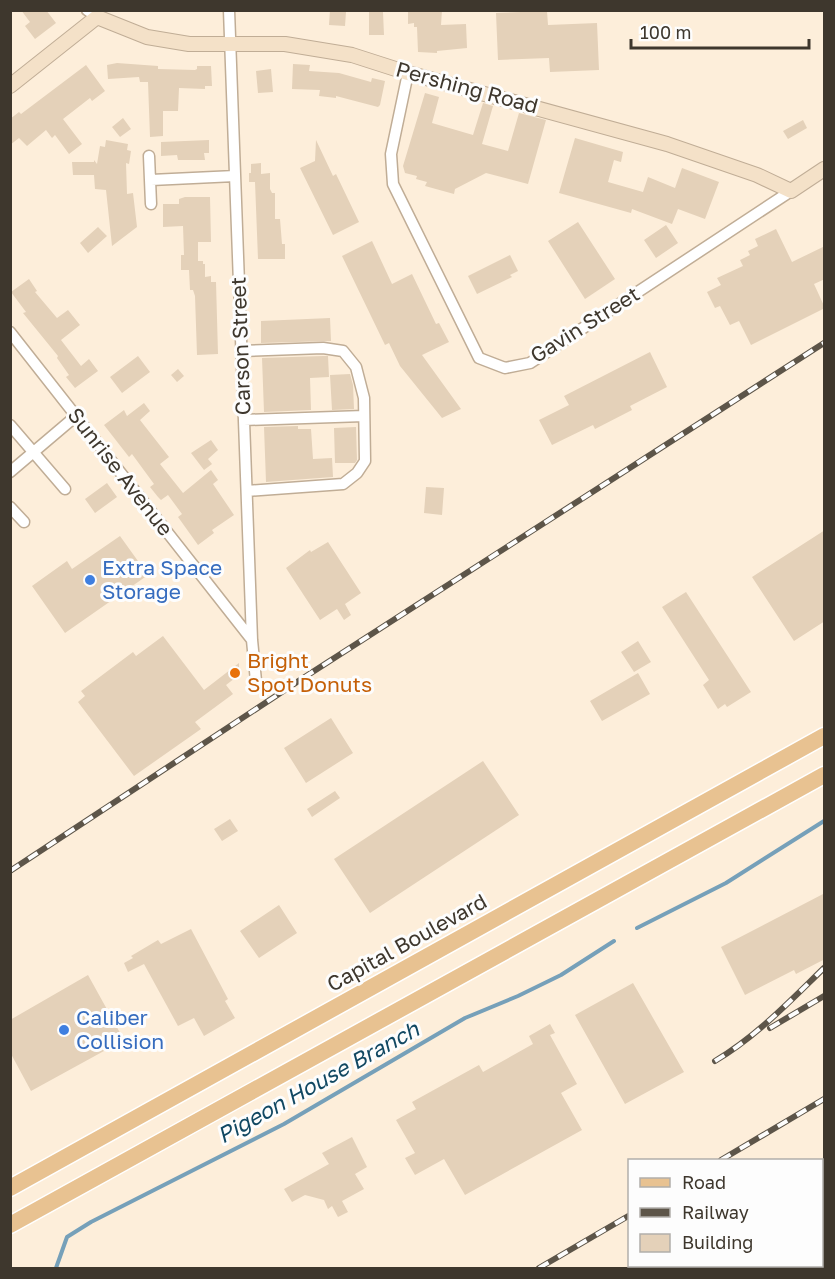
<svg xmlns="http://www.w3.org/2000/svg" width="835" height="1279" font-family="'Golos Text',sans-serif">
<rect width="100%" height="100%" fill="#fdeeda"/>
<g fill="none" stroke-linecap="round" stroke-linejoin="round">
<path stroke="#76a0b9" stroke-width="4" d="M637,928L726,883L824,821
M56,1268L67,1237L91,1222L284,1124L465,1018L518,996L561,975L614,941"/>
</g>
<path fill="#e4d1b9" d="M21,10H46L56,23L35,39L25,26L30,22Z
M330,10L346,12L345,26L329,25Z
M408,10H442L441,25L466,24L467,48L437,51V53L418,52L417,27H414V23L408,24Z
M547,11L548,25L597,23L599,70L550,72L549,58L498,60L496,13Z
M369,12H383L384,35H369Z
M117,63L158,66V69L195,70L197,69V66H211L212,86H205V89L179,88L178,111H163V136L150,137L148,82H140L139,77L108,79L107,65Z
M293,64L310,65L309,71L339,73L371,82L372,78L385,81L380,105L378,107L336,96V98L319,96L320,90L292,89Z
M86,65L105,91L92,101L90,98L63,119L82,144L69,154L55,135L52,138L46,130L27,146L19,138L10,145V119L19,112L21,114Z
M271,69L273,92L258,93L256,71Z
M425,93L439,97L432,123L473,135L483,103L493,106L482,144L508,151L519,113L546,120L528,184L486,173L455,189L454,194L425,186L427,182L416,179L417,176L405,173L403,166Z
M123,118L131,129L120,137L112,127Z
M803,120L807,128L788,139L783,131Z
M575,138L623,152L621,162L614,160L608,182L643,192L648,177L675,188L682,168L719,182L705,219L678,209L672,224L632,209L631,213L559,193Z
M106,140L128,144L127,150L131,151L129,164L126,163L127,194L133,193L137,227L112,246L106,190L95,189L94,175H73L72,162H94V160L97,164L100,146L105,147Z
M209,140V153H204L205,160H178L177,155L161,156V142Z
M316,140L333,176L336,174L359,222L333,235L300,168L315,161Z
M261,163V174L270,173V189L272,193H275V219H280L282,244H285V259H258L255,182H249V173H251V164Z
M185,197H210L211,242H198V261H203V264H205V277L211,276V282H216L218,354L197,355L195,296L193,290H190L189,270H181V255H184L183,226L163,227V204H179V199Z
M578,222L615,279L585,299L548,241Z
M666,225L678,243L656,258L644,240Z
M98,227L107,236L88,253L80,243Z
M776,229L792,262L825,246V279L814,284L825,308L751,345L739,321L730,325L720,306L715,308L707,292L721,285L717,278L743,266L740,260L750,255L748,251L758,246L755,239Z
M372,241L392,284L412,274L436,324L439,323L449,342L422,355L461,409L442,418L400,366L389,343L385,345L342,256Z
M510,255L518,271L510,275L512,277L477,294L468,276Z
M29,279L37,291L35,292L57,318L68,310L80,325L61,340L81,366L89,359L98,371L75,388L66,377L69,375L57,358L58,356L23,313L26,312L11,292Z
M330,318L331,341L261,343V321Z
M650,352L667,387L630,406L632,410L595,429L593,425L552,445L539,420L569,405L564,396Z
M138,356L150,372L122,393L110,377Z
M323,356H328L329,377L310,378L311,410L264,412L262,358Z
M178,369L184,376L177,382L171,375Z
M350,374L353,385L354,409L332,410L330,375Z
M144,403L150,411L140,420L169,457L160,464L183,493L211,470L218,480L213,484L234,515L212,530L214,533L198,545L178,517L182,514L168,495L161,500L158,497L150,487L154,484L132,454L129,457L104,425L124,410L127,416Z
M298,426V429H311L313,459L332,458L333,477L266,482L264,427Z
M356,427L357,460L355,463H335L334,428Z
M211,440L218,450L208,459L212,464L204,470L191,453Z
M107,483L117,497L95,513L85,499Z
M426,487L444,488L442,515L424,513Z
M825,530V621L794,641L752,577Z
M120,536L148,575L65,633L32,586L67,561L72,569Z
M328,542L361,593L345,604L351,615L344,620L337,609L320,620L286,568L310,550L311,552Z
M686,592L751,692L727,707L725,704L718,709L703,685L709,680L662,607Z
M163,636L204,690L239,663V675L226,685L233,694L195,722L201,729L134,776L78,702L85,696L81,691L133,652L136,656Z
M638,641L651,662L634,672L621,652Z
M638,673L650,694L602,721L590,701Z
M331,718L353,753L306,783L284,748Z
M483,761L519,815L370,913L334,859Z
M335,791L340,798L312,817L307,809Z
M230,819L238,831L222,841L214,829Z
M825,893V959L796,974L794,970L745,995L721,947Z
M279,905L297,933L259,958L240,931Z
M191,929L228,999L225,1001L235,1018L204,1036L194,1018L178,1026L144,964L128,972L124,963L133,958L131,956L158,940L161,944Z
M88,975L124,1040L31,1091L10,1052V1020Z
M633,983L684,1072L625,1104L575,1015Z
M550,1024L555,1033L550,1035L577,1084L561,1093L582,1130L465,1195L444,1159L415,1175L405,1158L415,1153L396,1120L416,1109L412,1102L479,1065L483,1072L533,1044L529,1036Z
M352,1137L367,1167L355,1174L364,1189L342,1201L348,1212L338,1217L332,1206L328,1209L324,1200L305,1195L292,1202L284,1189L329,1164L322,1153Z"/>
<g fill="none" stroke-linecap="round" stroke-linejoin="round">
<defs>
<path id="street" d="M87,10L97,17
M229,10L252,640L256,681
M408,73L391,154L393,184L479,358L505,368L530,363L791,191
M149,156L151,204
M151,180L235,176
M10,332L252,640
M241,351L323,348L343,351L356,367L364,398L365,461L357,473L343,484L247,491
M244,420L364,416
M10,425L65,489
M10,472L76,416
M10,507L24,522"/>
<path id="secondary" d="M10,86L97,17L147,37L189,44H285L352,55L408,73L667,144L757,175L791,191L824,169"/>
<path id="primary" d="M10,1188L824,736
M10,1225L824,775"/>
</defs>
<use href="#street" stroke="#c0ad96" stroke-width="13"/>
<use href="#secondary" stroke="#c0ad96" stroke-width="16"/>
<use href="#primary" stroke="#fff" stroke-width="19"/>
<use href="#street" stroke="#fff" stroke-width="10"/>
<use href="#secondary" stroke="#f4e1c8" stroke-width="14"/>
<use href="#primary" stroke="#e8c291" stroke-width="16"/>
<defs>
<path id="rail" d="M10,871L297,682L824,343
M770,1028L824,996
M715,1061C757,1036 790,1001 824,968
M721,1160L824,1099
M539,1268L630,1215"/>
</defs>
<use href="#rail" stroke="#5d5549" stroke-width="6"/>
<use href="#rail" stroke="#fdfdfd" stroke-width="4" stroke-dasharray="11" stroke-linecap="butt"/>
</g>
<g fill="#3f7fe0" stroke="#fdfdfd" stroke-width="2">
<circle cx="90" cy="580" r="6"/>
<circle cx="64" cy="1030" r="6"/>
</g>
<circle fill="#e8710a" stroke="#fdfdfd" stroke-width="2" cx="235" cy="673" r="6"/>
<g text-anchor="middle" stroke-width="6" stroke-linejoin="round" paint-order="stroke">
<g font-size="21" fill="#3e372d" stroke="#fdfdfd">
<text transform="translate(467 88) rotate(15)" y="7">Pershing Road</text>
<text transform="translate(585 325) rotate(-32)" y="7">Gavin Street</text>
<text transform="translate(241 346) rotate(-92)" y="7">Carson Street</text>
<text transform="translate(120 472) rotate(52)" y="7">Sunrise Avenue</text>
<text transform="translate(407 943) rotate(-29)" y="7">Capital Boulevard</text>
</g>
<g font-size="21" fill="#366cbe" stroke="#fdfdfd" text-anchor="start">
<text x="102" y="575">Extra Space<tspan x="102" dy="24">Storage</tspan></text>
<text x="76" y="1025">Caliber<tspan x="76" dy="24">Collision</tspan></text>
</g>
<g font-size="21" fill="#c56008" stroke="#fdfdfd" text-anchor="start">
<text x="247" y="668">Bright<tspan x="247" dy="24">Spot Donuts</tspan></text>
</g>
<g font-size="22" font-style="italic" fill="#114862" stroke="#fdfdfd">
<text transform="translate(318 1082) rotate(-29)" y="8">Pigeon House Branch</text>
</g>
</g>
<rect width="835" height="1279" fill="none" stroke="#3e372d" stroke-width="24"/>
<rect x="628" y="1159" width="195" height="108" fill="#fdfdfd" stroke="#b1aeaa" stroke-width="1.5"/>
<rect x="640" y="1178" width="30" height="9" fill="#e8c291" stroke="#b1aeaa" stroke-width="1.5"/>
<text x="682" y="1189" font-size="18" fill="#3e372d">Road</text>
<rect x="640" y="1208" width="30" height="9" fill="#5d5549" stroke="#b1aeaa" stroke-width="1.5"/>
<text x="682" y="1219" font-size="18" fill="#3e372d">Railway</text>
<rect x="640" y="1234" width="30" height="18" fill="#e4d1b9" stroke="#b1aeaa" stroke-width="1.5"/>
<text x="682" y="1249" font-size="18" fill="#3e372d">Building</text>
<path d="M631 39v9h178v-9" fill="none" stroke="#3e372d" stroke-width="3"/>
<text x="640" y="39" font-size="18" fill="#3e372d" stroke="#fdfdfd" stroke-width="4.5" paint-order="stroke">100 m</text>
</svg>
